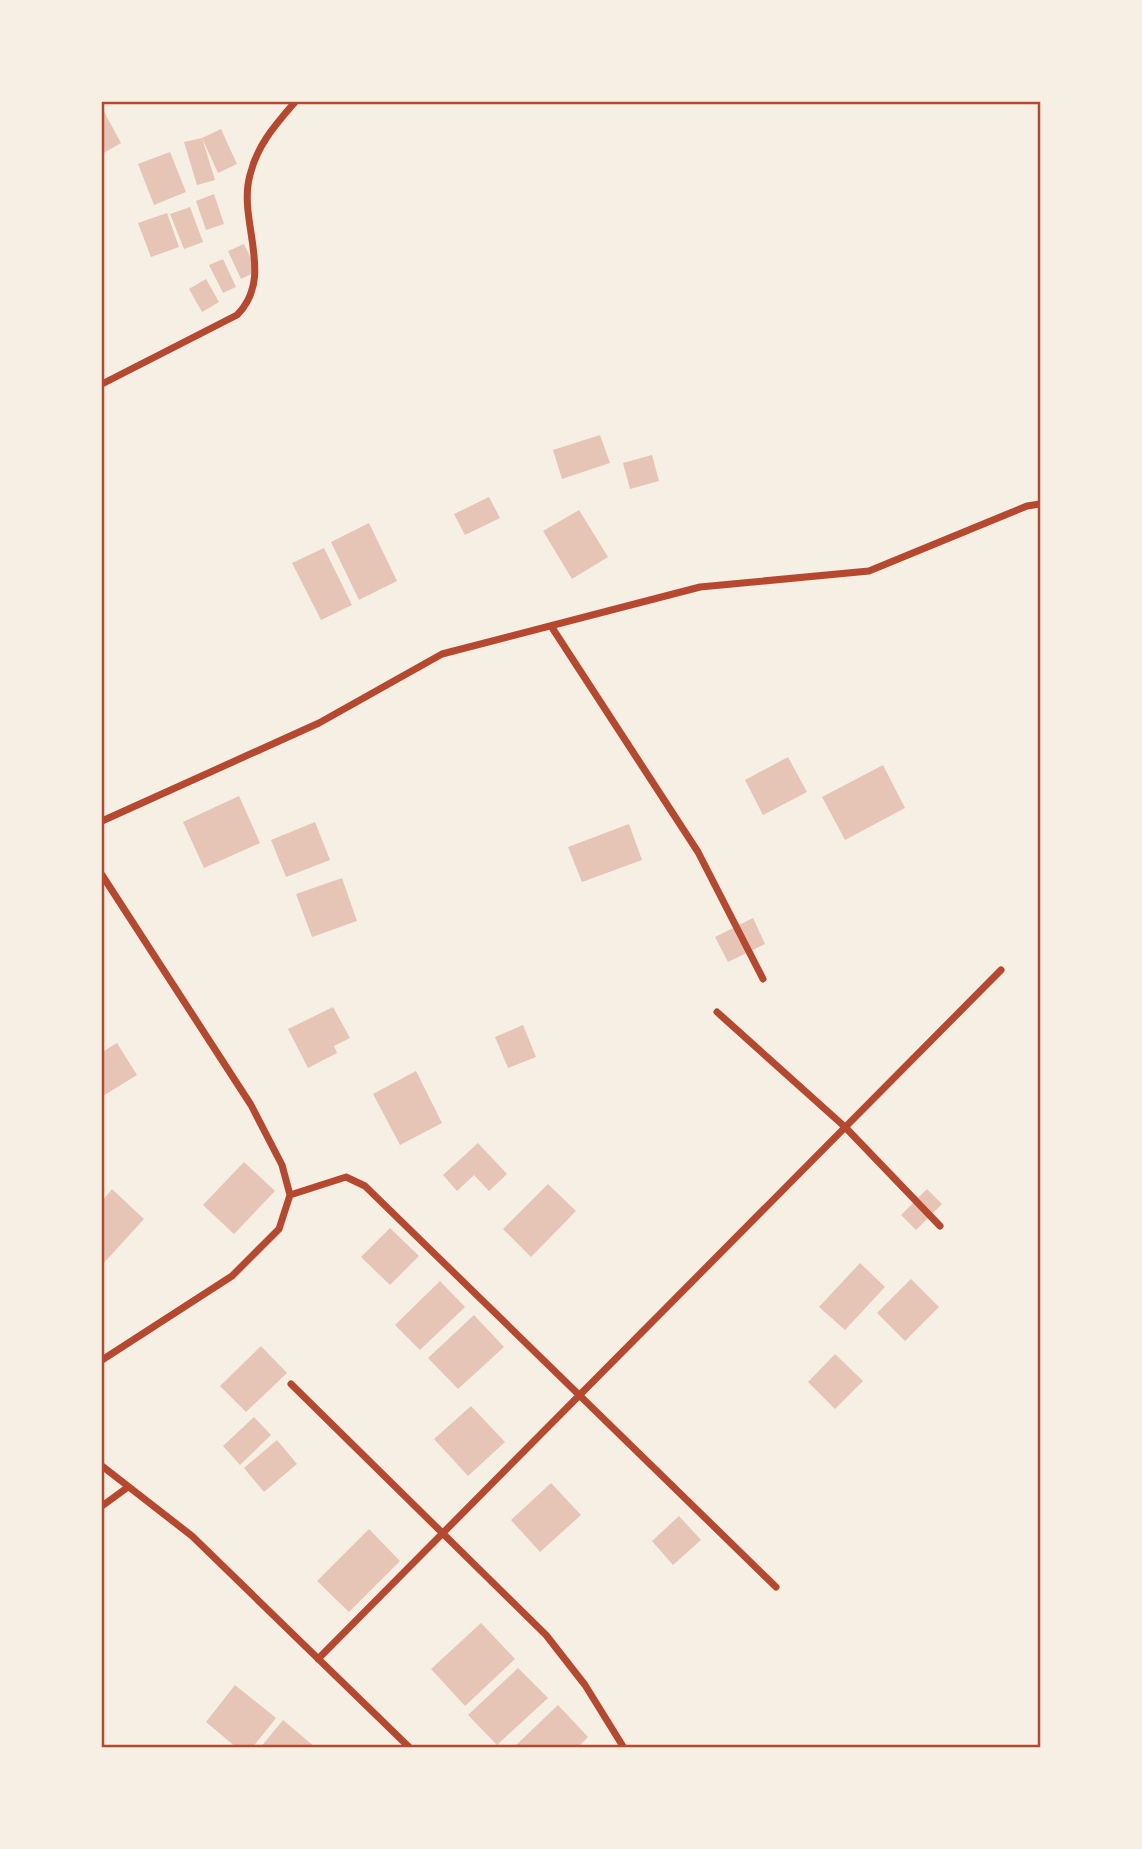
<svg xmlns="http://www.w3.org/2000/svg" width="1142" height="1849" font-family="'Public Sans',sans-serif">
<rect width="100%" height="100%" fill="#f6efe4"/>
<path fill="#e6c5b7" d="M102,108L121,143L102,154Z
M221,129L237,164L218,173L202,138Z
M202,138L215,180L197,185L184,142Z
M170,152L186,192L154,205L138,164Z
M214,194L224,224L206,230L196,201Z
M190,207L203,242L184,249L170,214Z
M167,213L179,247L151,257L138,223Z
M244,244L257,271L241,279L228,251Z
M223,259L236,287L223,293L209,265Z
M206,279L219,302L202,312L189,289Z
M600,435L610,463L562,479L553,450Z
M652,455L659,481L630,489L623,463Z
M489,497L500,518L465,535L454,514Z
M579,510L608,557L572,579L543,531Z
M369,523L397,581L359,600L331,542Z
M324,548L352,605L321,620L292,563Z
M788,757L807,792L763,815L745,780Z
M883,765L905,808L845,840L822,797Z
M239,796L260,843L204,868L183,822Z
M315,822L330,860L286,877L271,840Z
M629,824L642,860L582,882L568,847Z
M342,878L357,921L312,937L296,894Z
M753,918L765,944L728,962L715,937Z
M333,1007L350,1038L334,1046L337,1053L308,1068L288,1029Z
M523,1025L536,1057L508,1068L495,1037Z
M117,1043L137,1075L103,1096L102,1052Z
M416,1071L442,1123L400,1145L373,1094Z
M478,1143L507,1174L489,1191L474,1175L457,1191L443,1175Z
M244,1162L275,1191L234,1234L203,1205Z
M548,1184L576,1211L531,1257L503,1229Z
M112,1189L144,1219L102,1265V1201Z
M927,1189L942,1204L916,1230L901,1215Z
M390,1228L419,1256L390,1285L361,1257Z
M860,1263L885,1287L845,1330L819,1307Z
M911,1279L939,1307L905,1341L877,1313Z
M440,1281L465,1307L420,1350L395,1325Z
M474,1315L504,1347L458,1389L428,1358Z
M261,1346L287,1373L246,1412L220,1386Z
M835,1354L863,1381L835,1409L808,1382Z
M471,1406L505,1442L468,1476L434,1439Z
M254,1417L271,1435L240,1465L223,1446Z
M277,1440L297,1464L264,1492L244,1468Z
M551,1483L581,1515L540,1552L511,1520Z
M679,1516L701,1540L673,1565L652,1541Z
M369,1529L400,1561L349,1612L317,1581Z
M481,1623L515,1659L465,1706L431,1669Z
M518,1668L548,1698L497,1745L468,1715Z
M235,1685L276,1718L252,1748H237L206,1722Z
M558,1705L588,1737L577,1748H513Z
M283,1720L316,1748H260Z"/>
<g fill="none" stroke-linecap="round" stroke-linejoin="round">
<path stroke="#b5482f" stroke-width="7" d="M102,384L237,315C276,276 237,221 250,175C257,145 276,124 295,102
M551,626L698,852L763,979
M102,821L319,723L442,654L700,587L869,571L1027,506L1040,504
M102,875L251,1105L282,1165L290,1195L279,1229L232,1276L102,1360
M717,1012L845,1127L940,1226
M290,1195L346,1177L365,1186L776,1587
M291,1384L546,1635L585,1685L624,1748
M102,1466L192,1536L410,1748
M102,1506L128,1487
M318,1659L1001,970"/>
</g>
<rect width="1142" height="1849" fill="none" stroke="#f6efe4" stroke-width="206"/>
<rect x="103" y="103" width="936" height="1643" fill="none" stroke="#b5482f" stroke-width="2.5"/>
</svg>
